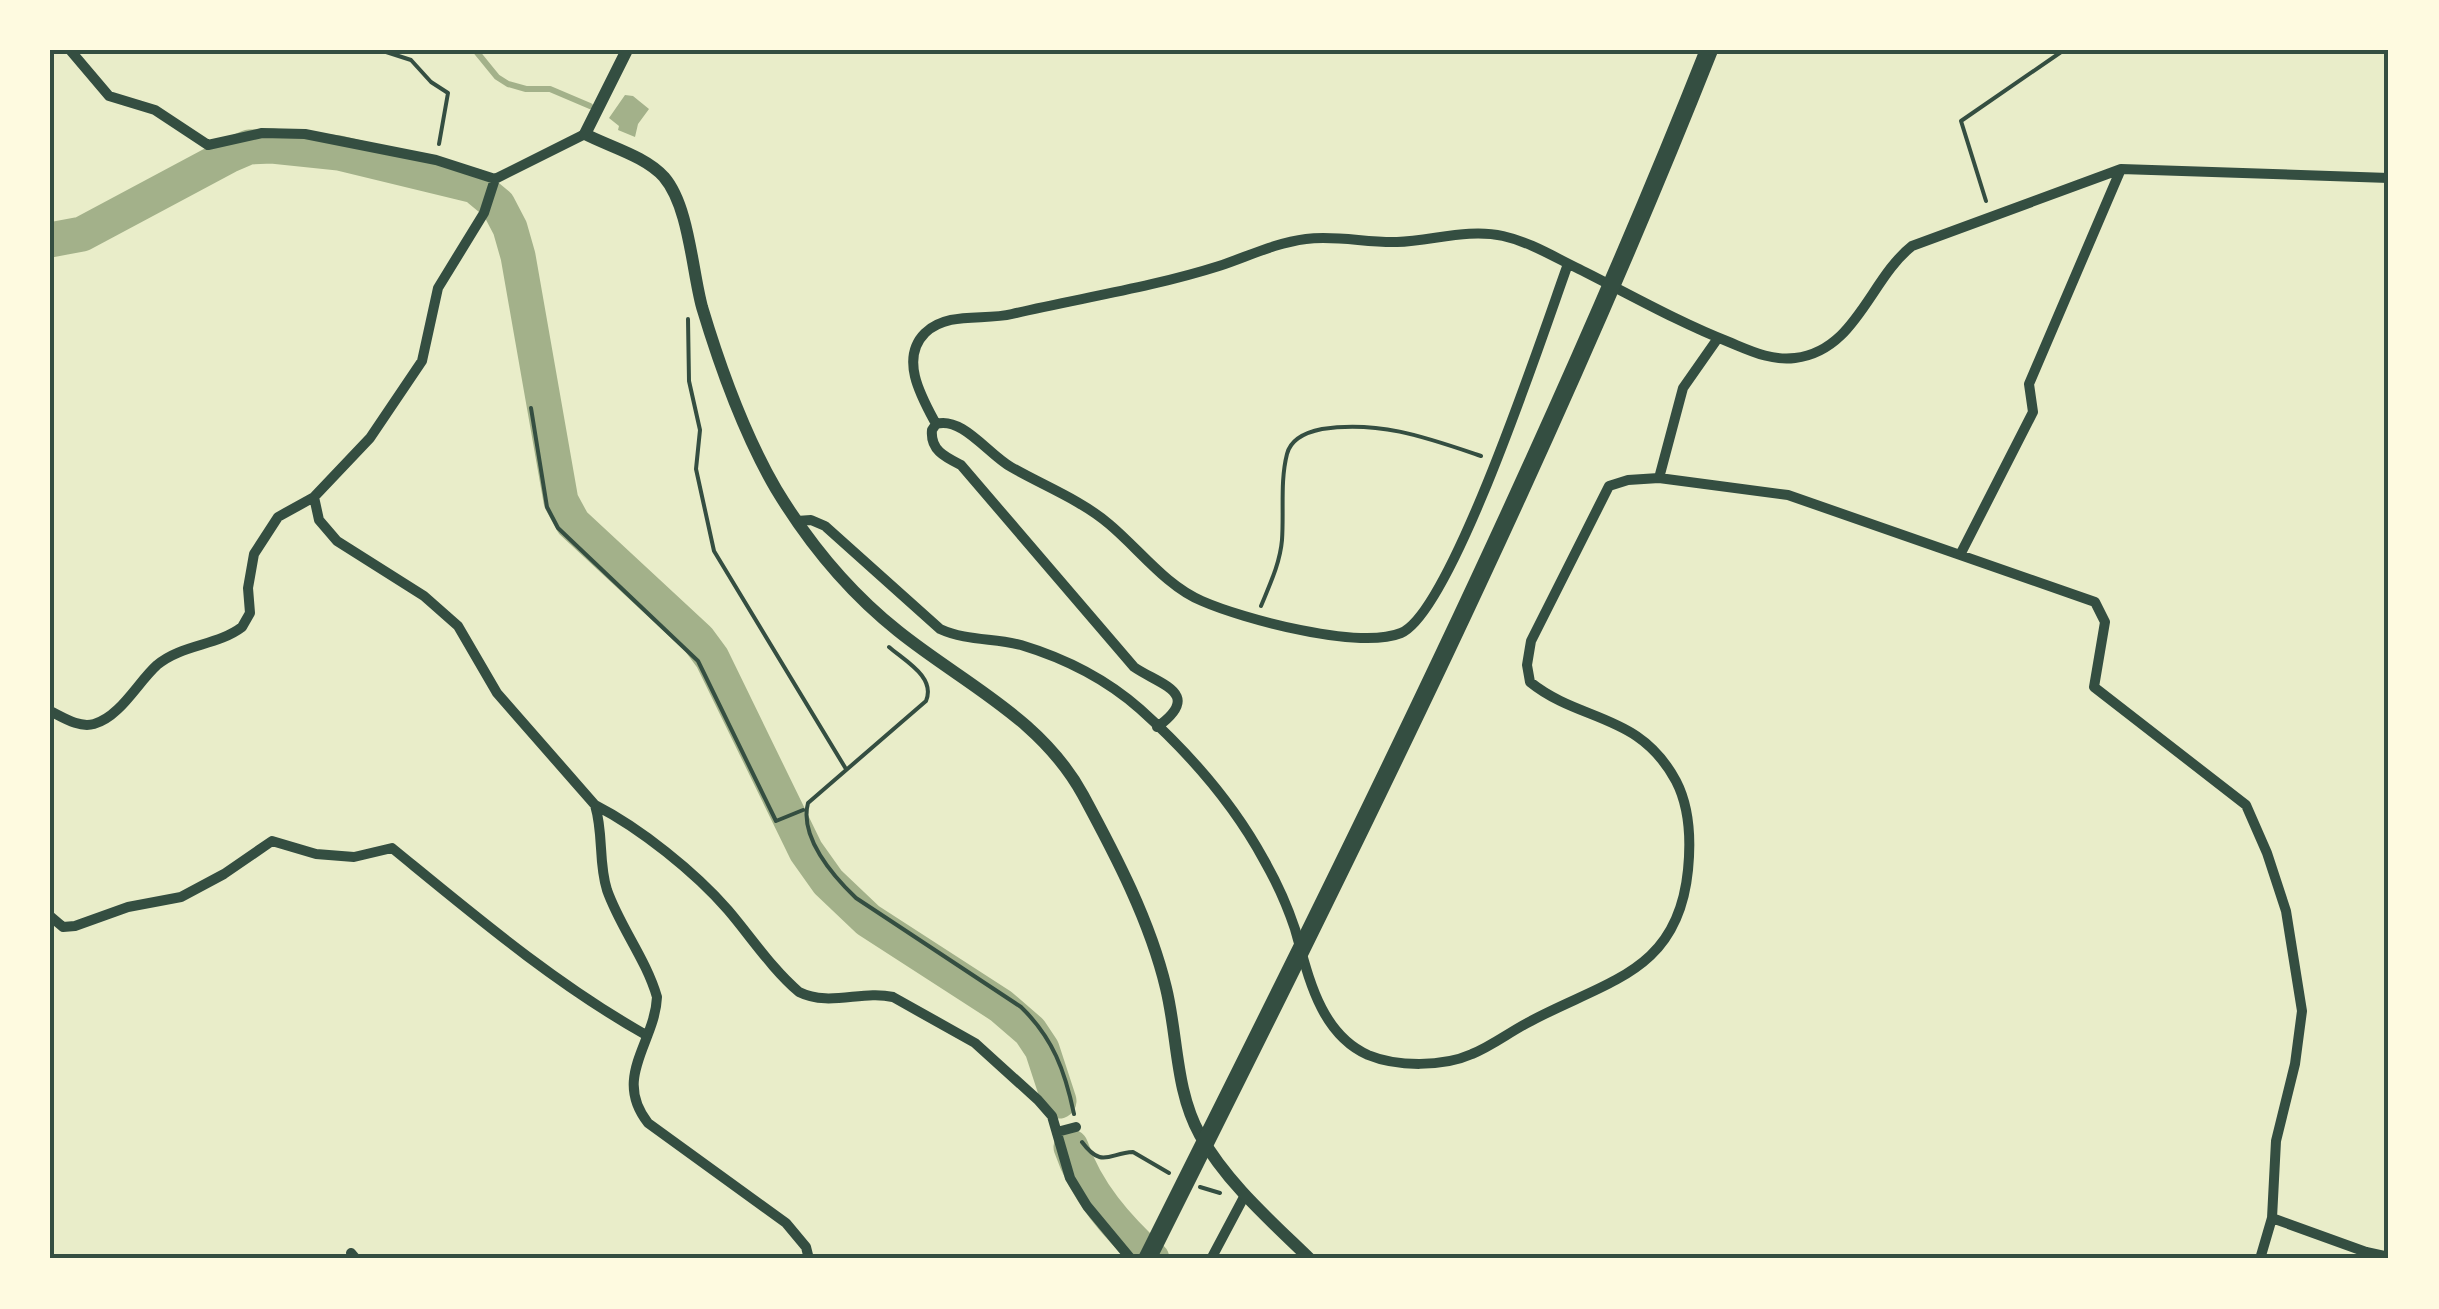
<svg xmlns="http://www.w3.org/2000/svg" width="2439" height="1309" font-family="'Nunito Sans',sans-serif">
<rect width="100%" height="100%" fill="#e9edc9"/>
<path fill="#a3b18a" d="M625,95L633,96L649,109L638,124L635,137L618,130L619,126L609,118Z"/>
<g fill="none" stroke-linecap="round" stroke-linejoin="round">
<path stroke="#a3b18a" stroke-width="6" d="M475,50L497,77L508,84L526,89H550L590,106"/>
<path stroke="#a3b18a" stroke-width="35" d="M50,240L82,234L228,156L249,147L272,146L339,153L475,186L498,205L510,228L518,256L561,501L573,523L698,639L712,658L806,851L828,882L868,920L1001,1006L1030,1031L1042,1049L1059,1101
M1071,1147C1086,1192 1117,1227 1152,1259"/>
<path stroke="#344e41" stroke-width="4" d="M380,50L411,60L431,82L448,93L439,144
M1986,201L1961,121L2064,50
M688,319L689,381L700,430L696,469L714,551L846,769
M531,408L547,507L558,528L698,661L776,821L803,810
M1261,606C1270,584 1280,563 1282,540C1284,512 1280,481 1287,454C1291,438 1307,432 1322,429C1379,420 1428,438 1481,456
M889,647C905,661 936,677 926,701L808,803C799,837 833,876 856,898L1021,1007C1053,1038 1065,1071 1074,1114
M1082,1142C1102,1169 1109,1153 1133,1152L1169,1173
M1200,1187L1220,1193"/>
<path stroke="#344e41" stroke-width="10" d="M70,50L109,96L155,110L208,145L262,133L305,134L436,160L495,179L585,134
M936,424C922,398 899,359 925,333C948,311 984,321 1012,314C1081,298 1153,287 1219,266C1249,256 1275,243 1306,239C1336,235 1367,243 1397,242C1432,241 1468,228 1503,236C1530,242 1554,257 1579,269C1629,294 1678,322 1729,342C1751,351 1771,361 1795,358C1856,351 1870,279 1912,246L2121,169L2389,178
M1659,478L1683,388L1718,338
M314,497L319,520L337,541L424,596L458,626L497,693L595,805C604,835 598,862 607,890C620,927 646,959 657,997C655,1043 612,1077 648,1123L786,1223L806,1247L809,1259
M797,521L811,520L825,526L940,629C966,641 994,638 1021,645C1064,658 1106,679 1140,709C1188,752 1233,803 1264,860C1276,881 1287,905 1295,929C1308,974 1319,1033 1368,1055C1397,1067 1443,1067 1472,1054C1492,1046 1511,1031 1531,1021C1608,980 1678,972 1688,870C1691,840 1690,808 1676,781C1639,712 1581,723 1530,682L1527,665L1531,641L1609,486L1628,480L1659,478L1788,495L2095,602L2105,622L2094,687L2246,805L2267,853L2286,911L2302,1011L2295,1064L2276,1141L2272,1218L2260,1259
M1961,553L2033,412L2029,384L2121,169
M50,711C64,718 79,728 94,724C120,717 138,682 157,665C182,644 217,646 242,627L250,613L248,588L254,554L278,517L314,497L370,438L422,361L438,288L484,213L495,179
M1157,727C1204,693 1160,685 1134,667L961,465C945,457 930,450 932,430L936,424C962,416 988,454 1011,467C1042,485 1081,500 1109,524C1139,549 1166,586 1202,601C1243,619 1359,650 1401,633C1452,612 1545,327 1568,264
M595,805C640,828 695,872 728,910C751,937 772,969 799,992C829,1007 862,990 893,997L975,1043L1038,1100L1052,1116L1070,1178L1087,1206L1131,1259
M50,916L63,927L75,926L128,907L181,897L224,874L272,841L316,854L354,857L392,848C474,915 554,983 646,1035
M1057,1132L1076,1127
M2272,1218L2366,1252L2389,1257
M351,1253L356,1259
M1211,1259L1245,1195"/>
<path stroke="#344e41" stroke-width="12" d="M627,50L585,134C610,147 645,156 664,177C689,206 692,270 702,307C720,367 744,434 776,489C808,542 849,592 898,631C964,684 1041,718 1083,795C1116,856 1150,921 1166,988C1178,1037 1175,1090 1200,1135C1227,1183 1271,1221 1310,1259"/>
<path stroke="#344e41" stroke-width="18" d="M1147,1259C1346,861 1545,464 1709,50"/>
</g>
<rect width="2439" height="1309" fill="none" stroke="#fefae0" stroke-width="105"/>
<rect x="52" y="52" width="2334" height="1204" fill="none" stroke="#344e41" stroke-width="4"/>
</svg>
